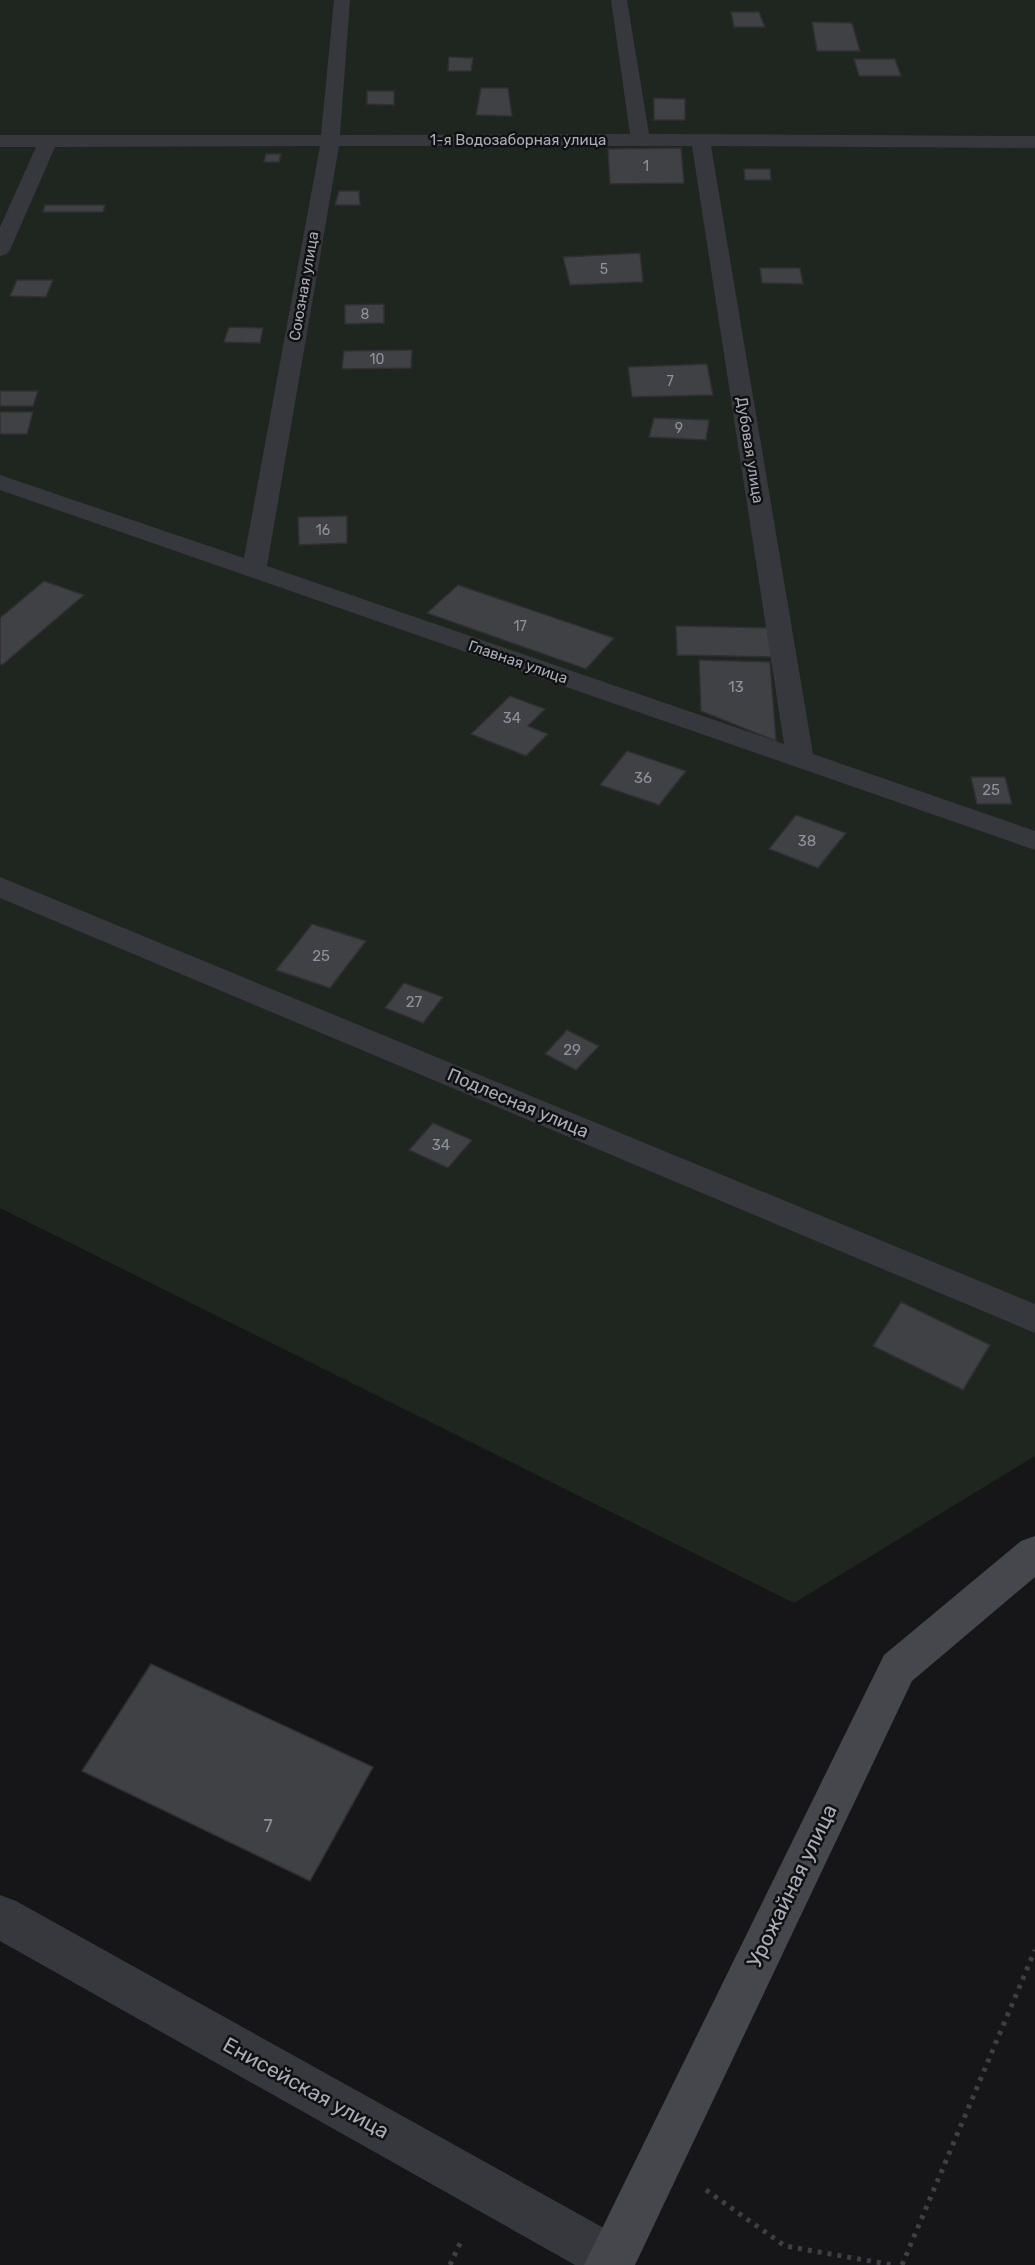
<svg xmlns="http://www.w3.org/2000/svg" width="1035" height="2265" font-family="Rubik,sans-serif">
<rect width="100%" height="100%" fill="#161618"/>
<path fill="#1e261f" d="M0,0H1035V1456L794,1603L0,1208Z"/>
<path fill="#404145" stroke="#303034" stroke-width="1.5" d="M731,12H759L765,27H734Z
M812,22L852,23L860,51H817Z
M449,57L473,58L471,71H448Z
M854,59H895L901,76H859Z
M481,88H508L512,116L476,115Z
M367,91H394V105L367,104Z
M654,98L685,99V120H654Z
M681,148L684,183L610,184L608,149Z
M266,154H281L279,162H264Z
M744,169H770L771,180H745Z
M339,191H359L360,205H335Z
M45,205H105L103,212H43Z
M640,253L643,282L570,285L563,257Z
M760,268H800L803,284L762,283Z
M17,280H53L46,297L10,296Z
M384,304V323L345,324V305Z
M229,327L263,328L260,343L224,342Z
M412,350L411,368L342,369L344,351Z
M707,364L713,395L632,397L628,367Z
M0,391H38L33,406H0Z
M0,412H33L27,434H0Z
M654,418L709,420L706,440L649,437Z
M347,516V543L299,545L298,517Z
M44,581L84,595L2,665L0,664V618Z
M458,585L614,638L586,669L427,613Z
M676,626L770,628L772,657L677,655Z
M699,660L770,662L776,741L701,711Z
M510,696L545,709L528,726L548,734L526,756L471,734Z
M627,751L686,771L659,805L600,785Z
M971,777H1005L1012,804H977Z
M796,815L846,833L818,868L769,849Z
M312,924L366,941L330,988L276,970Z
M404,983L443,997L423,1023L385,1008Z
M567,1030L599,1046L576,1070L545,1054Z
M433,1123L472,1140L448,1168L409,1150Z
M901,1302L990,1345L963,1390L873,1346Z
M151,1664L373,1767L310,1881L82,1771Z"/>
<g fill="none" stroke-linecap="round" stroke-linejoin="round">
<path stroke="#3d3f44" stroke-width="5" stroke-dasharray="4 6" stroke-linecap="butt" d="M706,2190L785,2246L893,2265
M450,2265L462,2239
M902,2265L1035,1950"/>
<path fill="#37383d" fill-rule="evenodd" d="M334,0H350L340,135L630,134L611,0H627L649,134L1035,136V148L711,146L813,754L1035,831V850L0,490V475L244,558L320,146L55,147L10,250L7,254L0,256V227L36,147H0V135H321ZM339,146H692L784,744L267,566Z
M0,877L1035,1304V1333L0,898Z
M0,1895L16,1901L629,2242L637,2259L634,2265H575L0,1941Z"/>
<path fill="#45474d" fill-rule="evenodd" d="M1035,1536V1577L912,1681L635,2265H584L884,1655L1021,1541Z"/>
</g>
<g text-anchor="middle" stroke-width="5" stroke-linejoin="round" paint-order="stroke">
<g font-size="14" fill="#8e929b">
<text x="646" y="171">1</text>
<text x="604" y="274">5</text>
<text x="365" y="319">8</text>
<text x="377" y="364">10</text>
<text x="670" y="386">7</text>
<text x="679" y="433">9</text>
<text x="323" y="535">16</text>
<text x="520" y="631">17</text>
</g>
<g font-size="15" fill="#a8adb8" stroke="#111113">
<text x="518" y="145">1-я Водозаборная улица</text>
<text transform="translate(304 286) rotate(-80)" y="5">Союзная улица</text>
<text transform="translate(750 450) rotate(81)" y="5">Дубовая улица</text>
<text transform="translate(518 662) rotate(19)" y="5">Главная улица</text>
</g>
<g font-size="15" fill="#8e929b">
<text x="736" y="692">13</text>
<text x="512" y="723">34</text>
<text x="643" y="783">36</text>
<text x="991" y="795">25</text>
<text x="807" y="846">38</text>
<text x="321" y="961">25</text>
<text x="414" y="1007">27</text>
<text x="572" y="1055">29</text>
<text x="441" y="1150">34</text>
</g>
<g font-size="18" fill="#a8adb8" stroke="#111113">
<text transform="translate(518 1103) rotate(23)" y="6">Подлесная улица</text>
</g>
<g font-size="18" fill="#8e929b">
<text x="268" y="1832">7</text>
</g>
<g font-size="21" fill="#a8adb8" stroke="#111113">
<text transform="translate(792 1886) rotate(-64)" y="7">Урожайная улица</text>
<text transform="translate(306 2088) rotate(29)" y="7">Енисейская улица</text>
</g>
</g>
</svg>
